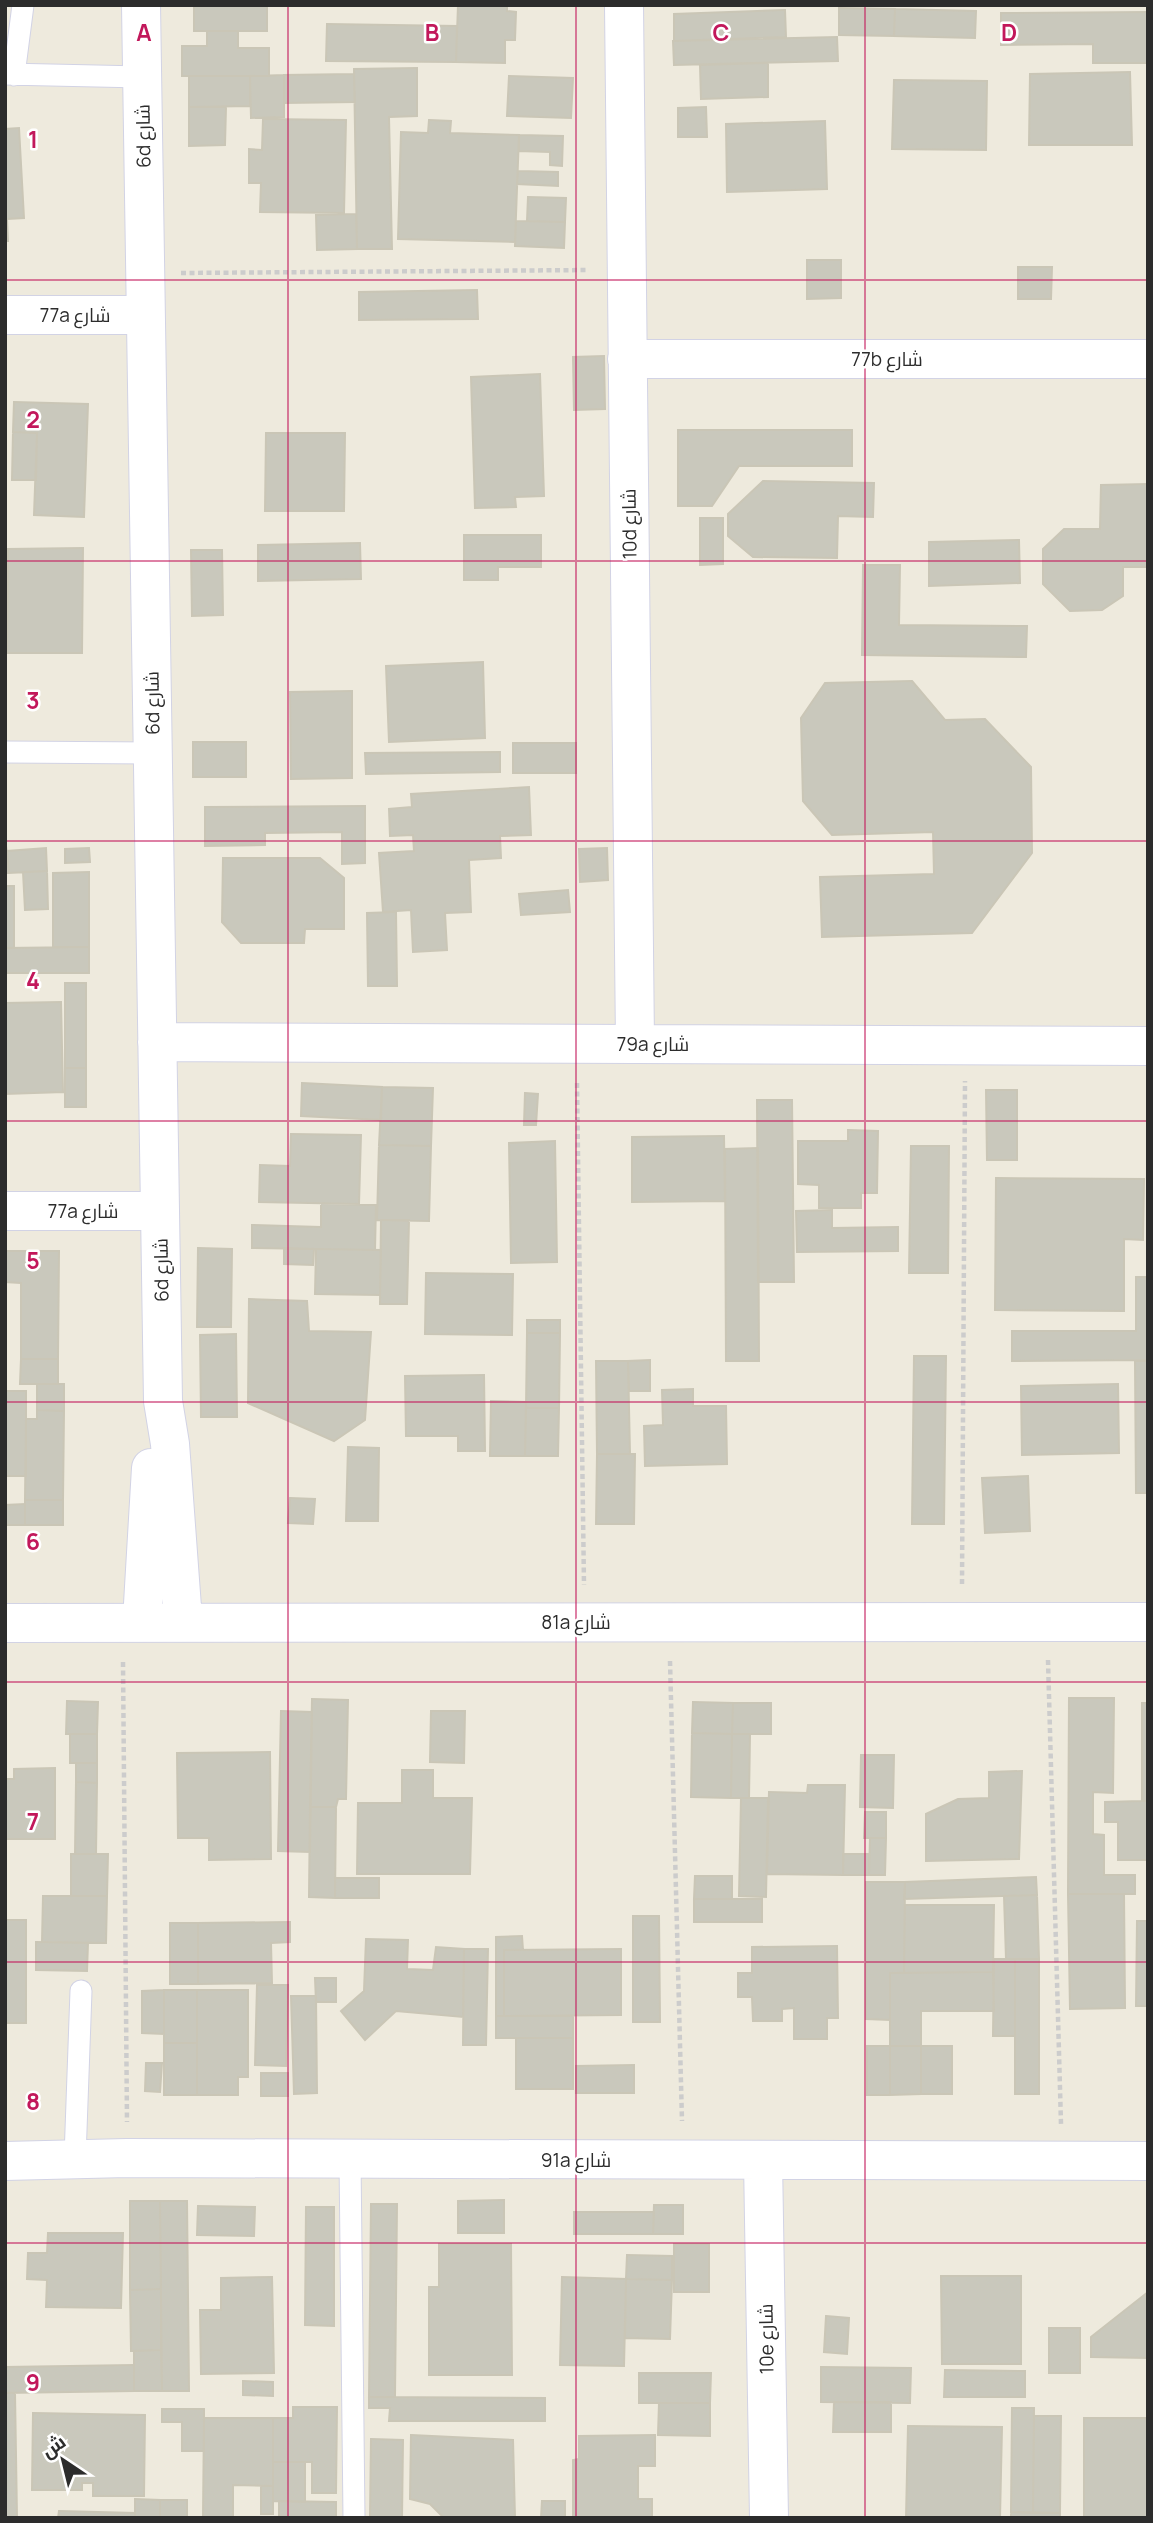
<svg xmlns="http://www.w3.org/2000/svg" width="1153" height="2523" font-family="Manrope,Cairo,sans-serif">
<rect width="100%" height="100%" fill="#eeeadd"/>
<path fill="#c9c8bc" stroke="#cac6b6" stroke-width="2" d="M194,5H267V31H194Z
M458,5H507V11L516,12L515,40H505V63L456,62Z
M839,8L895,9L894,36L839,35Z
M895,9L976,11L975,38L894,36Z
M785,10L786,37L674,41V14Z
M1148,12V63H1093V44L1001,45V13Z
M327,24L457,26L456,62L326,61Z
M207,31H238V48H269V76H182V46H207Z
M837,37L838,61L674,65L673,41Z
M768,63V97L701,99L700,65Z
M417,68V116L389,117L392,249H357L354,69Z
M1130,72L1132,145H1029L1030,74Z
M354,74L355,102L284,103V75Z
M284,75V117L251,118L250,76Z
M189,76H250V106L189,107Z
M509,76L573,78L571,118L507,116Z
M894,80L987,81L986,150L892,149Z
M189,107H226L225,145L189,146Z
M706,107L707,137H678V108Z
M263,119L346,120L344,213L260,212L261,183H249V149L262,150Z
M429,120L451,121L450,133L519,135L515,242L398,239L401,132L428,133Z
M825,121L827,189L727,192L726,124Z
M19,128L24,218L7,219L8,241H5V129Z
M519,135L563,136L562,166L550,165V152L519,151Z
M518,171L558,172V186L517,184Z
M528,197L566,198L565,222L527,221Z
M356,214L357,249L317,250L316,215Z
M516,221L565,222L564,248L515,246Z
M807,260H841V298L807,299Z
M1018,267H1052L1051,299H1018Z
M477,290L478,319L359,320V292Z
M604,356L605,409L574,410L573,357Z
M540,374L544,496L515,497L516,507L475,508L471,377Z
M14,402L88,404L84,517L34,515L37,433L13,432Z
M678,430H852V466H739L712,506H678Z
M13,432L37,433L36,480H12Z
M266,433H345L344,511H265Z
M763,481L874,483L873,517L838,516L837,558L753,557L728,536V514Z
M1148,484V567H1123V596L1102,610L1070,611L1043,584V549L1064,529H1100L1101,485Z
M700,518H723V564L700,565Z
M464,535H541V567H498V580H464Z
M1019,540L1020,583L929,586V542Z
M360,543L361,579L258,581V545Z
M83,548L82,653H7L8,549Z
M191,550H222L223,615L192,616Z
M863,565H900L899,625L1027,626L1026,657L862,655Z
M483,662L485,738L389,742L386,666Z
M912,681L945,720L985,719L1031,767L1032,853L972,933L822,937L820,877L934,874L933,832L832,835L803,801L801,718L825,683Z
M352,691V778L291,779L290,692Z
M193,742H246V777H193Z
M513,743H576V773H513Z
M500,752V772L366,774L365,753Z
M529,787L531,835L500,836L501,858L469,860L471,912L445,913L447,950L413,952L411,910L383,912L379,853L414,851L413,835L390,836L389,809L412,807L411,794Z
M365,806V863L342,864V832L265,833V845L205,846V807Z
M5,837L9,873H5Z
M46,848L47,871L9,873L7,851Z
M89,848L90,862L65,863V849Z
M607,848L608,880L580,882L579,849Z
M223,858H320L344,878V929H305L304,943H241L222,922Z
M47,871L48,909L25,910L23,872Z
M89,872V947H53V873Z
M5,886H14V948H5Z
M568,890L570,912L521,915L519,894Z
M396,912L397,986H368L367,913Z
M89,947V973H5V948Z
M65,983H86V1068H65Z
M61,1002L63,1092L5,1094V1003Z
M65,1068H86V1107H65Z
M302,1083L382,1087L381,1120L301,1116Z
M382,1087L433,1088L431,1146L379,1145Z
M986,1090H1017V1160H987Z
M525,1093L538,1094L536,1125H524Z
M757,1100H792L794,1282H758Z
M848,1130L878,1131L877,1193H861V1208H819V1185L798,1184V1141H848Z
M291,1134L361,1135L359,1204L259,1202L260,1165L290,1166Z
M724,1136L725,1201L632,1202V1137Z
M555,1141L557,1262L511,1263L509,1143Z
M379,1145L431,1146L429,1221L377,1220Z
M911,1146H949L948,1273H909Z
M758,1148L759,1361H726L725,1149Z
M996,1178L1144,1179L1143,1240L1124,1239V1311L995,1310Z
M321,1204L376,1205L375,1250L252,1248V1225L321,1227Z
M832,1210V1228L898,1227V1251L797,1252L796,1211Z
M381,1220H409L407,1304H380Z
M198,1248L232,1249L231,1327H197Z
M284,1248L314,1249L313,1265L284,1264Z
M316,1249L381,1250L380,1295L315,1294Z
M5,1251H59L58,1359H21V1283L5,1282Z
M426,1273L513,1274L512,1335L425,1334Z
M1136,1277H1148V1360L1012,1361V1331H1136Z
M249,1299L307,1301L309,1331L371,1332L365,1420L334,1441L248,1403Z
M527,1320H560V1333H527Z
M527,1333H560L559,1408H526Z
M236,1334L237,1417H201L200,1335Z
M914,1356H946L944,1524H912Z
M21,1359H58V1384H20Z
M650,1360V1391H629L628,1361Z
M596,1361H628L630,1454H597Z
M1135,1361H1148V1493H1136Z
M484,1375L485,1451H458V1436H406L405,1376Z
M37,1384H64V1411L37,1410Z
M1118,1384L1119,1453L1022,1455L1021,1386Z
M693,1389V1406H726L727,1464L645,1466L644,1426L663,1425L662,1390Z
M5,1391H26V1476H5Z
M491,1401L526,1402L525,1456H490Z
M526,1408H559L558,1456H525Z
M37,1410L64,1411L63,1500H25L26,1419H37Z
M348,1447L379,1448L378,1521H346Z
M597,1454H635L634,1524H596Z
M1028,1476L1030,1531L985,1533L982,1478Z
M290,1498L315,1499L313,1524L288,1523Z
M25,1500H63V1525H25Z
M25,1504V1525H5V1505Z
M1069,1698H1114L1113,1793L1093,1792V1834L1104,1835V1875H1135V1894H1068Z
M312,1699L348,1700L346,1799H338L336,1807H310Z
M67,1701L98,1702L97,1734H66Z
M693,1702L733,1703L732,1734L692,1733Z
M733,1703H771V1734H732Z
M1142,1703H1148V1801H1142Z
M281,1711L312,1712L310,1852L278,1851Z
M431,1711H465L464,1763L430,1762Z
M692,1733L732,1734L731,1798L691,1797Z
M70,1734H97V1763H70Z
M732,1734H750L749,1798H731Z
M270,1752L271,1859L209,1860V1838H178L177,1753Z
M861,1755H894L893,1808L860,1807Z
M76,1763H97V1783L76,1782Z
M55,1768V1839H5V1779H14V1769Z
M402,1770H433V1798H472L470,1874H357L358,1803H402Z
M1022,1771L1019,1859L926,1861V1814L958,1799L989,1798V1772Z
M76,1782L97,1783L96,1854H75Z
M808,1785H845L843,1875L767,1874L769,1792L807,1793Z
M741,1798H768L766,1897L739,1896Z
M1142,1801H1148V1860H1118V1822H1105V1802Z
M310,1807H336L335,1898L309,1897Z
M865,1812H886V1838H864Z
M870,1838H886L885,1875H869Z
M71,1854H108L107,1896H71Z
M843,1854H869V1875H843Z
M695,1876H732V1899H694Z
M1036,1877L1037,1895L904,1899L905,1882Z
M335,1878H379V1898H335Z
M866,1882H905L904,1973H890V2020L866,2019Z
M1068,1894H1124L1125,2008L1070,2009Z
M1037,1895L1039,1959H1006L1004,1896Z
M43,1896H107L106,1943L42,1942Z
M694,1899H762V1922H694Z
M905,1905H994L993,1972L904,1973Z
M633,1916H659L660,2022H633Z
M5,1920H26V2023H5Z
M1137,1921H1148V2006H1136Z
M290,1922V1942L271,1943L272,1983L198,1984V1923Z
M170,1923H198V1984H170Z
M522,1936L523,1950H504V2016H496V1937Z
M366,1939L408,1940L407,1969L433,1970L436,1947L464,1949L463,2017L396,2011L365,2040L341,2011L364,1991Z
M36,1942L88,1943L87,1971L36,1970Z
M837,1946L838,2018H827V2039H794V2008L782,2009V2021H753L752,1997H738V1973H752V1947Z
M464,1949H488L486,2045H463Z
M621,1949V2015L504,2016V1950Z
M994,1959H1015V2036H993Z
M1015,1959H1039V2094H1015Z
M993,1972L994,2011H921V2046H890V1973Z
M315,1978H336V2002H316Z
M257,1985H288L286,2066L255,2065Z
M164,1990H197V2043H164Z
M164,1990V2034L142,2033V1991Z
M197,1990H248V2077H238V2095H197Z
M291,1996H316L317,2093L294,2094Z
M496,2016H573V2038H496Z
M516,2038H573V2089H516Z
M164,2043H197V2095H164Z
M867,2046H890V2095H867Z
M890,2046H921V2094L890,2095Z
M921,2046H952V2094H921Z
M146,2063H162L160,2092L145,2091Z
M634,2065V2093H576V2066Z
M261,2073H288V2096H261Z
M504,2200V2233H458V2201Z
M130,2201H160L161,2289L130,2290Z
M160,2201H187L189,2391H162Z
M371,2204H397L395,2397H369Z
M654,2205H683V2234H653Z
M198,2206L255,2207L254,2236L197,2235Z
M306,2207H334V2326L305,2325Z
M574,2212H654L653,2234H574Z
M48,2233H123L121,2308L46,2307L47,2280L27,2279L28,2253H47Z
M439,2244H511L512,2375H429V2287H439Z
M674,2244H709V2292H674Z
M627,2255L672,2256V2280L626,2279Z
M941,2276H1021V2364H942Z
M272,2277L274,2373L201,2374L200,2310H221V2278Z
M562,2277L626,2279L624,2366L560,2365Z
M626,2279L672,2280L670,2339L625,2338Z
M161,2289V2350L131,2351L130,2290Z
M1148,2292V2358L1091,2357V2337Z
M826,2316L849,2318L847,2354L824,2352Z
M1049,2328H1080V2373H1049Z
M161,2350L162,2391H134V2351Z
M134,2365V2391L5,2393V2367Z
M821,2367L911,2368L910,2403L821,2402Z
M945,2370L1025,2371V2397H944Z
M639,2373H711L710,2403H639Z
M243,2381L273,2382V2396L243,2395Z
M5,2393H15L17,2518H5Z
M369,2397L545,2398V2421H389L390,2408H369Z
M834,2402H891V2432H833Z
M659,2403H710V2436L658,2435Z
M293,2407H337L336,2493H312V2462H273V2418H293Z
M1012,2408H1034L1033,2513L1011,2512Z
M162,2409H204V2451H182V2422H162Z
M33,2413L145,2415L144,2496H93V2483H82V2490H32Z
M1034,2416H1061L1060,2513H1033Z
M204,2418H273V2486L233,2485V2518H203Z
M1084,2418H1148V2518H1084Z
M908,2426L1002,2427L1000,2518H906Z
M411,2435L513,2440L515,2518H444L430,2504L410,2499Z
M655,2435V2466H638V2499H652V2518L573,2517V2460L579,2459V2436Z
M371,2439L403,2440L402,2518H370Z
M273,2462H305V2502L273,2501Z
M261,2486H273V2514H261Z
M135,2499L160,2500V2518H135Z
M160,2500H187V2518H160Z
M279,2501L336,2502V2518H279Z
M542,2501H565V2518H541Z
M59,2511L135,2513V2518H58Z
M1011,2512L1060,2513V2518H1011Z"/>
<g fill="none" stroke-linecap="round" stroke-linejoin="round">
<defs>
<path id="lane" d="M5,74L142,77
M14,75L23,5
M5,752L153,753
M75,2158L81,1991
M350,2159L354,2518"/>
<path id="street" d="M141,5L163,1401L170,1444L183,1621
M624,5L635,1043
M5,315H145
M627,359H1148
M157,1042L1148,1046
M5,1211H160
M142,1621L151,1468
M5,1623L1148,1622
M763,2160L769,2518
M5,2161L127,2158L1148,2161"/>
</defs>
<use href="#lane" stroke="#d2d3e5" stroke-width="23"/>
<use href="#street" stroke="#d2d3e5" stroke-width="40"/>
<path stroke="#ccc" stroke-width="4.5" stroke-dasharray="5 3.5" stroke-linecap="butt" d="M181,273L589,270
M577,1083L584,1585
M962,1584L965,1081
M1048,1660L1061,2124
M670,1661L682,2121
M123,1662L127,2122"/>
<use href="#lane" stroke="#fff" stroke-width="21"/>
<use href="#street" stroke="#fff" stroke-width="38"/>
</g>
<path fill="none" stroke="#c2185b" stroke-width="2" stroke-opacity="0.55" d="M288,5V2518M576,5V2518M865,5V2518M5,280H1148M5,561H1148M5,841H1148M5,1121H1148M5,1402H1148M5,1682H1148M5,1962H1148M5,2243H1148"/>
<g text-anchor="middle" stroke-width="5" stroke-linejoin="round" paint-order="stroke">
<g font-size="19" fill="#2c2c2c" stroke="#fff">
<text transform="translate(143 136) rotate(-91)" y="7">6d شارع</text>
<text x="75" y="322">77a شارع</text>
<text x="887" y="366">77b شارع</text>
<text transform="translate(629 524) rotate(-91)" y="7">10d شارع</text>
<text transform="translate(152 703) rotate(-91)" y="7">6d شارع</text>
<text x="653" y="1051">79a شارع</text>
<text x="83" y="1218">77a شارع</text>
<text transform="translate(161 1270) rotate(-91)" y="7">6d شارع</text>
<text x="576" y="1629">81a شارع</text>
<text x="576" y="2167">91a شارع</text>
<text transform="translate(766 2339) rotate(-91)" y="7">10e شارع</text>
</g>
</g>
<g font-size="23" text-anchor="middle" font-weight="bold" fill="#c2185b" stroke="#fff" stroke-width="5" stroke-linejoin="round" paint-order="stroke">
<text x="144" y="41">A</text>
<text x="432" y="41">B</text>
<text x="721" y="41">C</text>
<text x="1009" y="41">D</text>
<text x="33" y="148">1</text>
<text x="33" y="428">2</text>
<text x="33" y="709">3</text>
<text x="33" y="989">4</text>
<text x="33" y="1269">5</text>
<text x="33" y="1550">6</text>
<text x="33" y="1830">7</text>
<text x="33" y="2110">8</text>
<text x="33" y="2391">9</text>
</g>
<rect width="1153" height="2523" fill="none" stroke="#2c2c2c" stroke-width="14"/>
<g transform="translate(63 2460) rotate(325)" stroke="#ffffff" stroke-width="5" paint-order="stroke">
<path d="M0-5L12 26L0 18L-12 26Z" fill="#2c2c2c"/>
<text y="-10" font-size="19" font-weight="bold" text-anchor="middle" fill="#2c2c2c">ش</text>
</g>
</svg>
